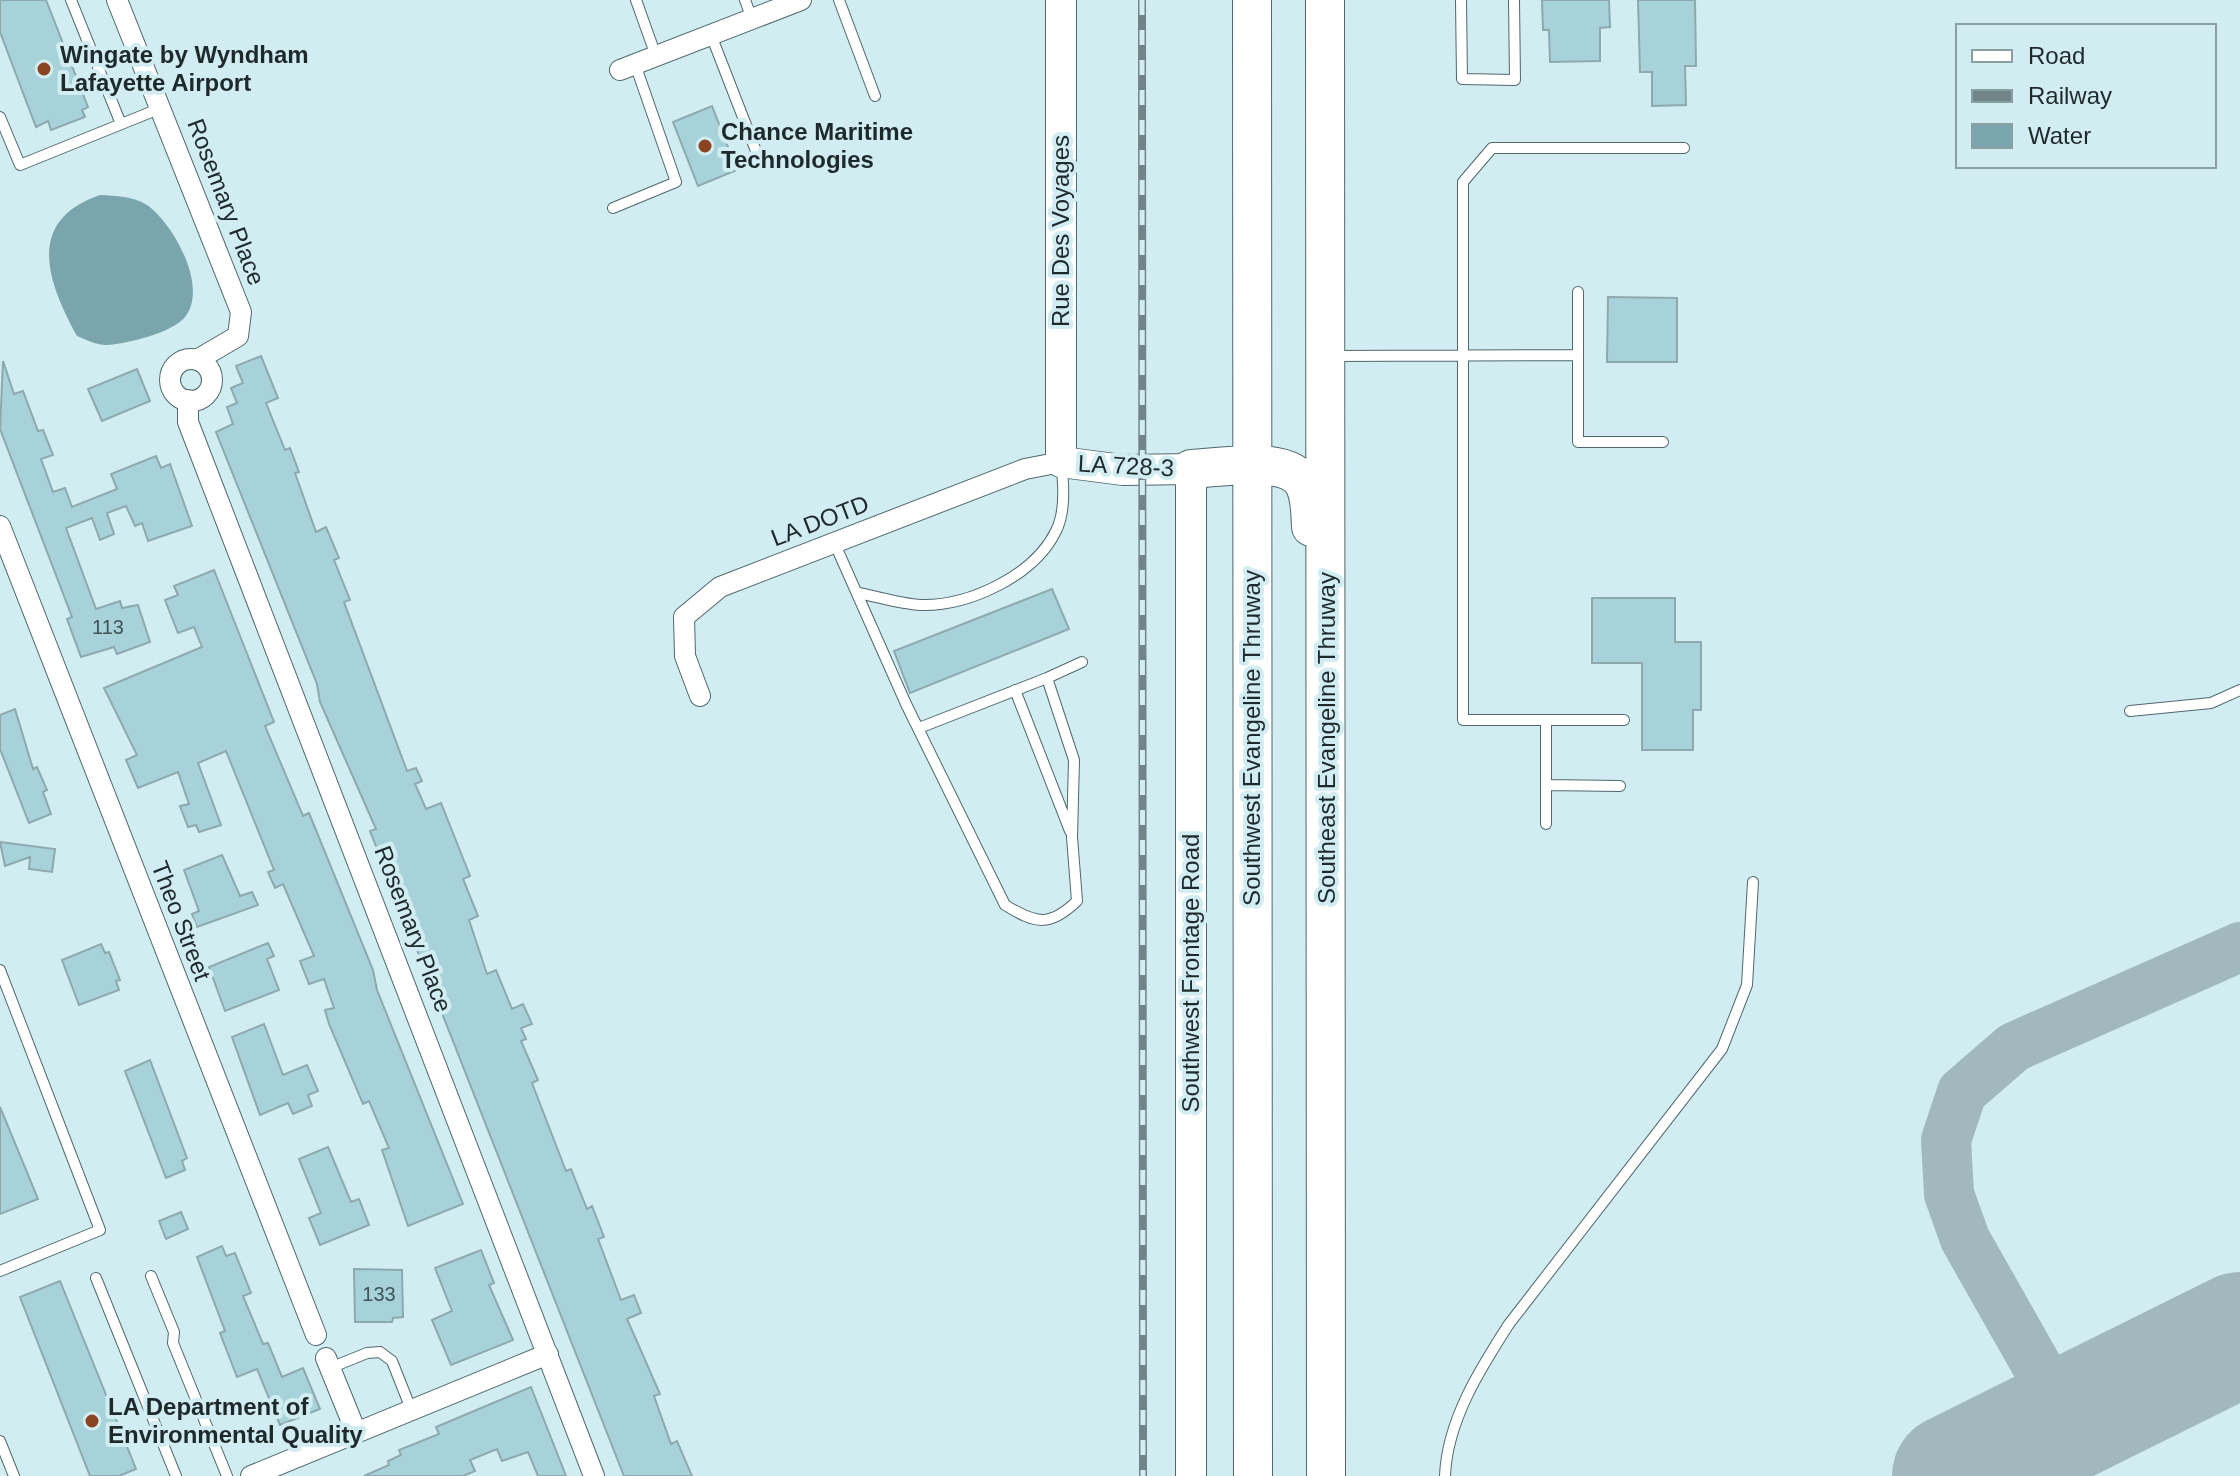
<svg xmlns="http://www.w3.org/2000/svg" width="2240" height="1476" font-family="Helvetica,sans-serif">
<rect width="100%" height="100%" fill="#d1edf2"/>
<path fill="#7ba5ac" d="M100,195C116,196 133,196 147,205C173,223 209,287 185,317C172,333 126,344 106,345C96,345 85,339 77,336C48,283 24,221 100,195Z"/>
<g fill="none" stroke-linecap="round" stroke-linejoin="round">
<path stroke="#a1b8bd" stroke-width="50" d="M2067,1419L1965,1239L1949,1194L1946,1140L1962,1092L2014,1047L2240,947"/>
<path stroke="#a1b8bd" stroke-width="124" d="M1954,1476L2240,1334"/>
</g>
<path fill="#a8d2da" stroke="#8ea9ae" stroke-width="2" d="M0,0H46L88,107L82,110L85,117L51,130L48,121L36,127L0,32Z
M1542,0H1609L1610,27L1600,28V61L1550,62L1549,30H1543Z
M1638,0H1695L1696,66H1685L1686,105L1652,106V72H1640Z
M712,106L737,170L698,186L673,122Z
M1608,297L1677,298V362H1607Z
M261,356L278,398L266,403L285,450L290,448L299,472L295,473L316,532L326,527L339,558L334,560L350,600L344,602L407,771L416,768L422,781L415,784L426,809L441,803L470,876L463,879L478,916L469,920L487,974L496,970L512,1009L523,1004L532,1024L521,1028L526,1039L521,1041L538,1080L532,1083L566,1171L571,1169L587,1209L592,1206L604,1237L598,1239L621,1300L634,1295L641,1313L627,1319L660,1394L654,1396L671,1444L677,1441L692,1476H624L438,1003L446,1000L435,966L425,970L370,831L376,829L320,702L317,684L216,432L233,424L227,407L237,403L231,388L243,383L236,366Z
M3,361L14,394L23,391L38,431L43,430L53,455L41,459L53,492L65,488L72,507L117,489L111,474L156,456L161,468L170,464L192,526L148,541L142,523L135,526L126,506L107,513L114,534L100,540L92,518L66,528L96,609L120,601L122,608L138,605L150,642L117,654L114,647L81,657L67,619L72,617L0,429Z
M137,369L150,401L102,421L88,389Z
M214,570L274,722L265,726L303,816L309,813L373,970L377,990L463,1204L408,1226L382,1150L389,1148L369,1101L363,1104L329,1024L325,1010L334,1008L324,979L309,984L300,961L314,956L283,884L275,888L268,872L274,870L226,751L198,763L221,825L199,832L196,825L188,827L180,806L189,804L178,772L138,788L126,760L137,755L104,688L202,647L194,627L178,633L165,600L178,595L174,586Z
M1052,589L1069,629L910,693L894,651Z
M1592,598H1675V642H1701V710H1693V750H1642V663H1592Z
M15,709L33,769L37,767L47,790L43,792L51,814L29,823L0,749V715Z
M0,842L55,849L52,872L29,869L30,857L5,866Z
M222,855L240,896L252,892L258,905L197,927L192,914L199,911L184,870Z
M268,943L274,956L267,959L279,990L225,1011L209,967Z
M101,944L105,953L109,952L120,980L116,981L119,990L79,1005L62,960Z
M264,1024L283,1075L307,1065L318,1091L308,1095L312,1106L293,1114L288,1103L260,1115L232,1037Z
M150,1060L187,1158L182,1161L185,1170L166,1178L125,1071Z
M0,1107L38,1199L0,1214Z
M328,1147L351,1202L359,1199L369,1225L320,1245L309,1218L321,1213L299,1159Z
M181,1212L188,1229L166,1239L159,1221Z
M222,1246L226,1256L235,1253L251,1293L243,1296L263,1344L268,1343L282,1377L303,1368L320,1409L280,1425L257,1369L237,1377L220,1333L225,1331L197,1257Z
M481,1250L494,1283L489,1285L513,1340L451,1365L432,1320L452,1311L435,1268Z
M354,1269L402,1270L403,1317L393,1318L392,1322H355Z
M60,1281L136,1469L119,1476H90L20,1297Z
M531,1387L566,1476H538L528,1452L502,1461L497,1449L470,1460L475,1471L463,1476H364L389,1465L388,1461L401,1455L399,1450L439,1434L436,1427Z"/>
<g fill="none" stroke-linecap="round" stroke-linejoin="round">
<defs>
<path id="lane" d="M71,0L121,124
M636,0L656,56
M745,0L752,19
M839,0L875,96
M1461,0L1462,79L1515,80L1514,0
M711,35L758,156
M0,117L20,165L161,108
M613,208L676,182L635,64
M1578,355V442H1663
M1332,356L1578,355V292
M834,542L906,704L1005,905C1036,924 1050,927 1077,901L1072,837L1074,760L1047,678L919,728
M859,593C879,597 901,604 921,605C969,606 1034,576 1056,531C1066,511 1064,485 1061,464
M1047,678L1082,662
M1015,690L1070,831
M2130,711L2211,703L2240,690
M1546,720V824
M1624,720H1463V182L1492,148H1684
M1546,785L1620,786
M0,970L100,1230L0,1271
M151,1276L174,1332L173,1343L227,1476
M96,1278L176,1476
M330,1368L367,1353L380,1352L392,1361L411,1409
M0,1441L14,1476
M1445,1476C1447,1421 1480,1369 1509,1324L1722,1049L1747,985L1753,882"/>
<path id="street" d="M117,0L241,312L238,336L197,360
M620,70L801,0
M170 380a21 21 0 1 1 42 0a21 21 0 1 1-42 0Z
M188,400V422L594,1476
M0,526L316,1335
M700,696L685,656L684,617L720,587L1025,469L1061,462
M326,1358L356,1432
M251,1476L548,1354"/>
<path id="secondary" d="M1061,0V462L1123,470L1191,469V1476"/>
<path id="highway" d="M1252,0L1253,1476
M1325,0L1326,1476
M1191,469C1219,468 1288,454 1304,484C1311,497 1310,512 1311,527"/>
</defs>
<use href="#lane" stroke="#4f686d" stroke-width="12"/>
<use href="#street" stroke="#4f686d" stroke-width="22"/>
<use href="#secondary" stroke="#4f686d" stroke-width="32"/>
<use href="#highway" stroke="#4f686d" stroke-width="40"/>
<use href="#lane" stroke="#fff" stroke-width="10"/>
<use href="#street" stroke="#fff" stroke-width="20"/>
<use href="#secondary" stroke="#fff" stroke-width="30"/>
<use href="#highway" stroke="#fff" stroke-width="38"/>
<defs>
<path id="rail" d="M1142,0L1143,1476"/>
</defs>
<use href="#rail" stroke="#718488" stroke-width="8"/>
<use href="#rail" stroke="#d1edf2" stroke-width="5" stroke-dasharray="15" stroke-linecap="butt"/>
</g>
<g fill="#8a441f" stroke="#d1edf2" stroke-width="3">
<circle cx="44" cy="69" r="8"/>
<circle cx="705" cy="146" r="8"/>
<circle cx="92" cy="1421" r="8"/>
</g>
<g text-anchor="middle" stroke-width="8" stroke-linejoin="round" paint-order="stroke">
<g font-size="20" fill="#405357">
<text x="108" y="634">113</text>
<text x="379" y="1301">133</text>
</g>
<g font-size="24" font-weight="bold" fill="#1e292b" stroke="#d1edf2" text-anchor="start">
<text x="60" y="63">Wingate by Wyndham<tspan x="60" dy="28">Lafayette Airport</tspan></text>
<text x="721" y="140">Chance Maritime<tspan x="721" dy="28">Technologies</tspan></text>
<text x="108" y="1415">LA Department of<tspan x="108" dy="28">Environmental Quality</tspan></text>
</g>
<g font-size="24" fill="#1e292b" stroke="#d1edf2">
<text transform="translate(226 202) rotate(69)" y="8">Rosemary Place</text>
<text transform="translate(1061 231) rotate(-90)" y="8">Rue Des Voyages</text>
<text transform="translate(1126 466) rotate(3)" y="8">LA 728-3</text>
<text transform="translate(820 521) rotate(-21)" y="8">LA DOTD</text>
<text transform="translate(1252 738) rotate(-90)" y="8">Southwest Evangeline Thruway</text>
<text transform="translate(1327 738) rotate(-90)" y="8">Southeast Evangeline Thruway</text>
<text transform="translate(181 921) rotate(69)" y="8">Theo Street</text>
<text transform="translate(413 929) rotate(69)" y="8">Rosemary Place</text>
<text transform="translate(1191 973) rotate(-90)" y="8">Southwest Frontage Road</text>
</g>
</g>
<rect x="1956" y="24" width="260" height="144" fill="#d1edf2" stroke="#899fa2" stroke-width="2"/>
<rect x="1972" y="50" width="40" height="12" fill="#ffffff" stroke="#899fa2" stroke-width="2"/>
<text x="2028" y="64" font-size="24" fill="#1e292b">Road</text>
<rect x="1972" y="90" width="40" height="12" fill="#718488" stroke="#899fa2" stroke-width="2"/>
<text x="2028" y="104" font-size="24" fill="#1e292b">Railway</text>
<rect x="1972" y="124" width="40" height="24" fill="#7ba5ac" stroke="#899fa2" stroke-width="2"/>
<text x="2028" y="144" font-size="24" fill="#1e292b">Water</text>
</svg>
